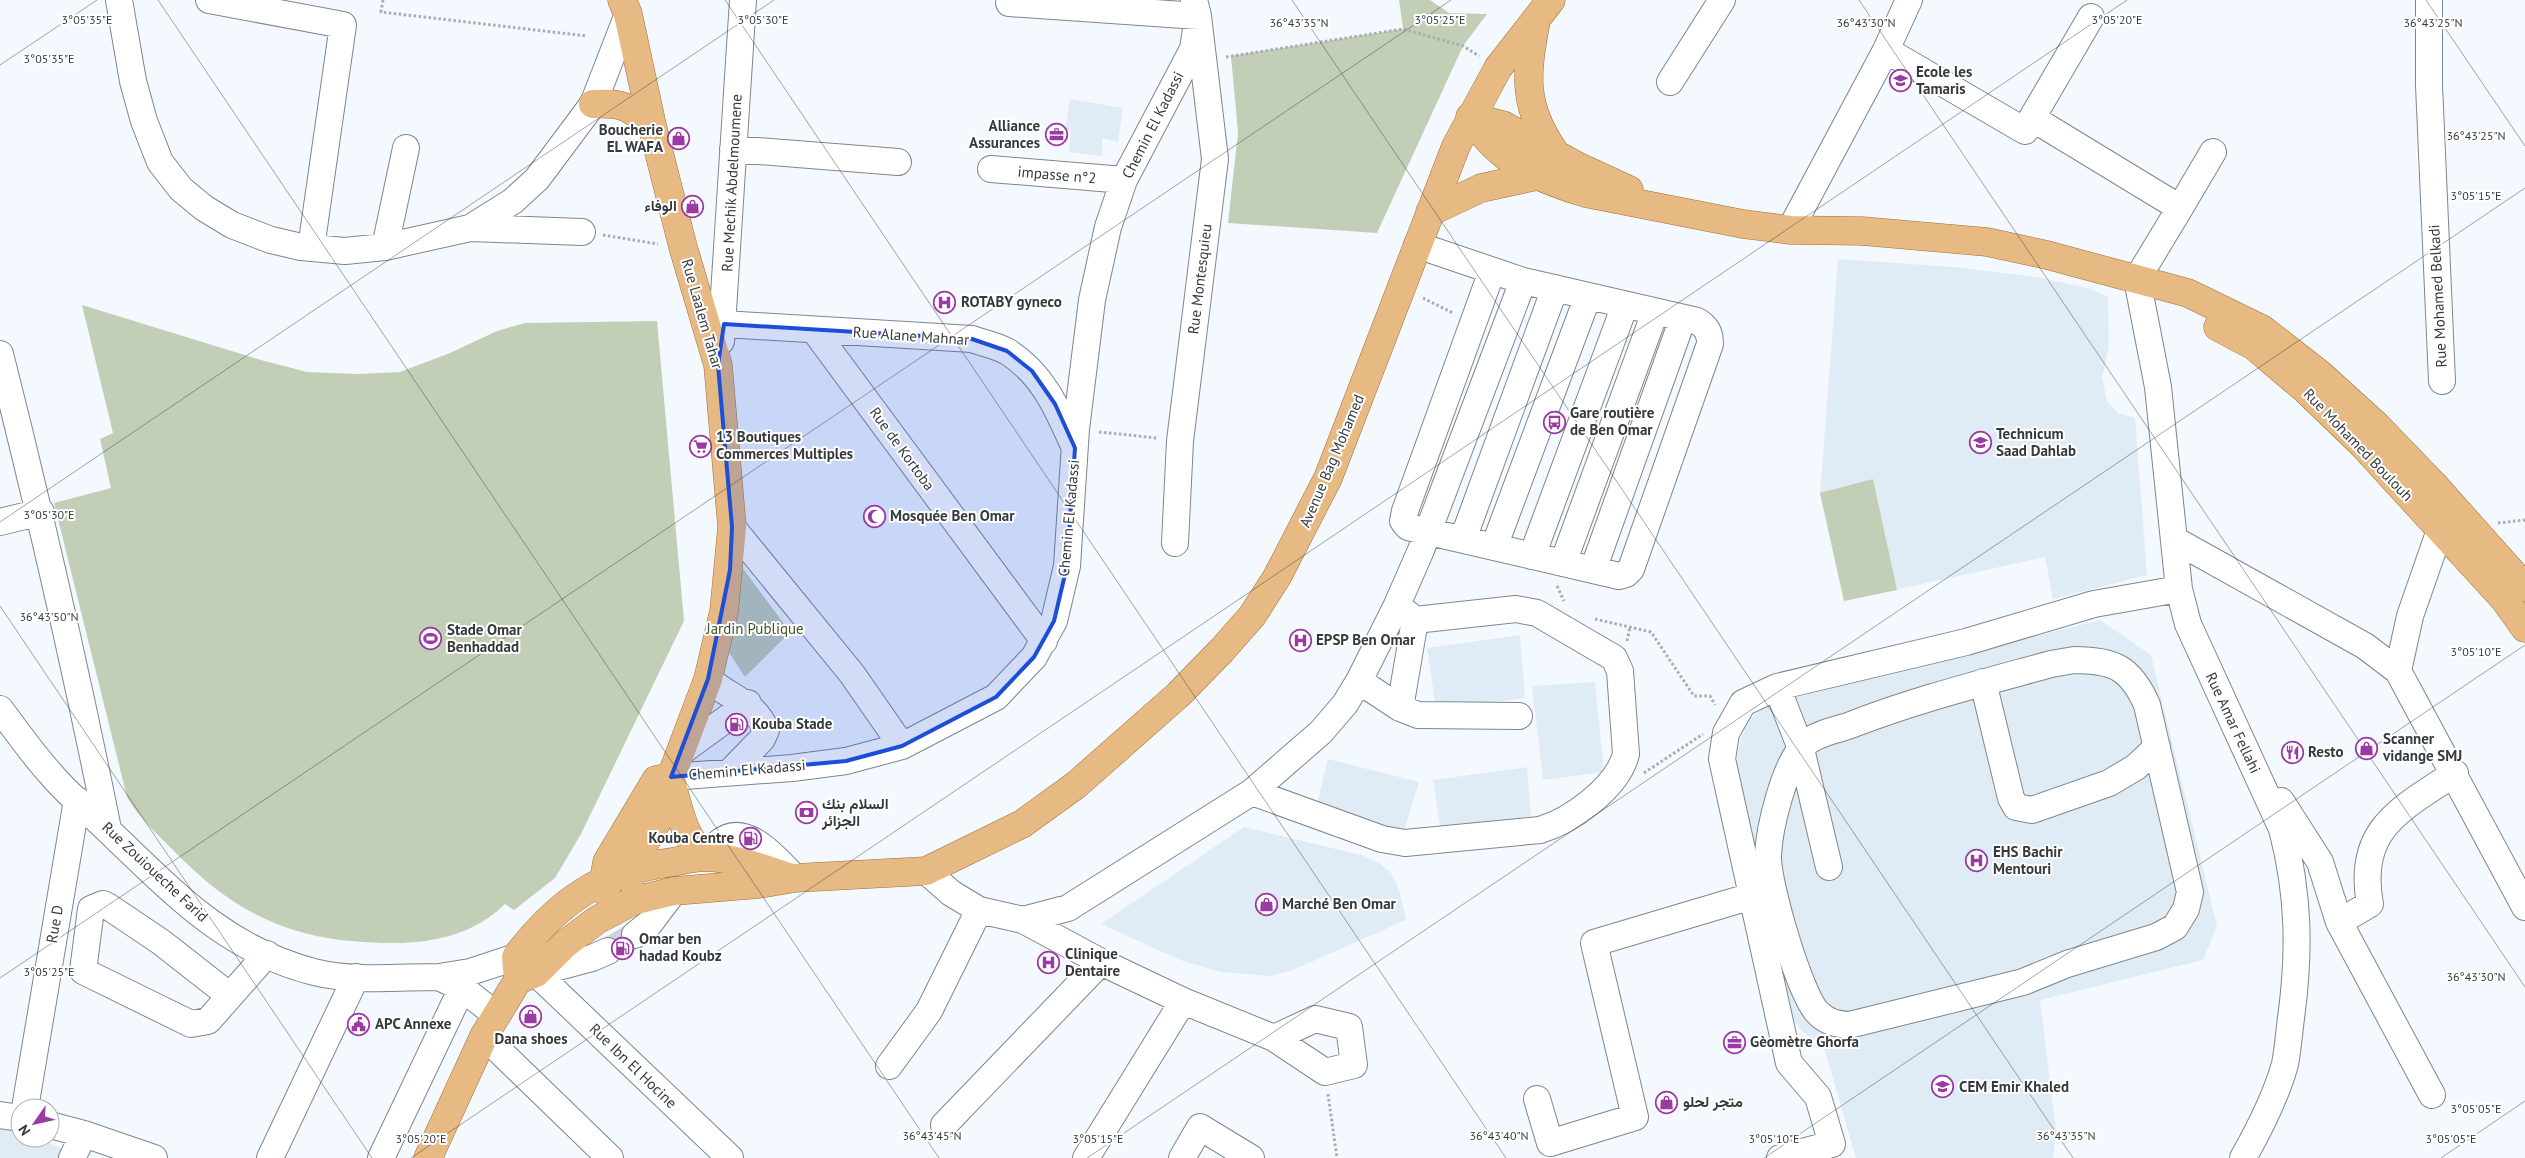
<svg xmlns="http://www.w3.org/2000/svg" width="2525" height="1158" font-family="'PT Sans',Vazirmatn,sans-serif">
<rect width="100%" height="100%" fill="#f3f9ff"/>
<path fill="#e0ecf5" d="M1070,99L1123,108L1118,142L1102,138V156L1069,152L1071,131L1065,130Z
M1838,259L1954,267L2036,277L2088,288L2108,297L2109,347L2102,377L2107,401L2118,413L2135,418L2147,575L2053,599L2045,557L1844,601L1820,493Z
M2100,620L2151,655L2217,926L2203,960L2040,1000L2056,1130L2053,1158H1856L1823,1044L1813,1040L1803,1032L1794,1021L1786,1001L1735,770L1741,738L1751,718L1769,704Z
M1520,635L1525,698L1436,709L1427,648Z
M1595,682L1604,772L1543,780L1532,686Z
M1328,759L1419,782L1401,841L1314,816Z
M1527,767L1532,830L1442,840L1433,780Z
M1244,827L1361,855L1379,863L1391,873L1399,889L1406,920L1293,970L1271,976L1221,972L1180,960L1101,924Z
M0,1121L20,1130V1138H39L67,1151L64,1158H0Z"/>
<path fill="#c3ceb7" d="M1399,0H1430L1449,13L1487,14L1463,46L1377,233L1228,223L1238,133L1231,56L1403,29Z
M82,305L261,360L307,372L359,374L400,372L450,353L497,331L525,323L657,321L684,621L581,834L555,878L514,910L505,904C475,934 434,943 394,943C299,943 240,919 174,851C157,834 139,818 127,797L54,503L111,488L100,439L113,433Z
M1873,479L1897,590L1844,601L1820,493Z
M741,566L790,632L745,677L726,648Z"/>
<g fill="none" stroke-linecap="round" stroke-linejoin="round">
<path stroke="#cdd3d8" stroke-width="26" stroke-dasharray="26 13" stroke-linecap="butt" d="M608,951L635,935"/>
<defs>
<path id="minor" d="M119,0L133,81L144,121L160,162L181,189L204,208L232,225L271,240L301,247L345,251L385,247L470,228L513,201L537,179L593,104L628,14
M209,0L343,25L311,248
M2429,0V85L2442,381
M1009,3L1198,16L1215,159L1180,441L1175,543
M2091,17L2032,118L2180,208L2137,279L2158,387L2179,589L2188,624L2282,829C2299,894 2300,952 2291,1018C2289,1033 2288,1049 2285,1064C2276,1097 2260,1128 2243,1158
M1886,50L2025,131L2032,118
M1670,82L1722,0
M733,149L898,162
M991,169L1124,180
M2180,208L2213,152
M470,228L582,232
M1790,230L1886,50L1909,0
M385,247L406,148
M1492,271L1405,511L1403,521L1408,527L1619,576L1626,574L1631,569L1710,344C1710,333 1707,327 1697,321L1523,281
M724,324L972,339C983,343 998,346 1008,352C1043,374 1058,410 1074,446
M814,330L1044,641
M721,341L743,0
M0,354C40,512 76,670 108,829
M0,522L41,512
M732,527L852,674L902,746
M2440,530L2410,616L2398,671L2525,907
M1463,539L1555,288
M2175,540L2365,646L2398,671
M1494,547L1588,296
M1532,556L1625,305
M1563,563L1655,312
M1593,570L1683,318
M2074,660C2114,660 2131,668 2147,705L2190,892L2186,909L2175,927L2156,937L2067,964L2023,982L1849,1025C1836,1024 1827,1022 1818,1013C1800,996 1767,882 1768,856C1769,828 1785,761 1806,743C1816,734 1836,730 1848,726C1914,700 1982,683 2051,664Z
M708,679C729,698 755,702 766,730L762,739L730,772
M1359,681L1400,708L1418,715L1519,716
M1983,682L2011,798L2016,807L2032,810L2109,783L2136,767L2157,747
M1777,687L1801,749L1829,867
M1400,708L1415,620
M0,709C16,730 31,752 49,772C69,796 94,816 116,838C178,897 228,950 314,972C354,982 399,977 439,977
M681,752L748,703
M671,777L792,768L846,761L902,746L996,697L1034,657L1054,621L1067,566L1076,429L1092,300L1108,227L1124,180L1193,49L1198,16L1194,0
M1252,792L1382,839L1405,843L1540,830C1571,821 1618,787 1626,754L1620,671L1614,658L1537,613L1516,609L1415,620L1397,605
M2281,801L2320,862L2339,922L2432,1095
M707,857C711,853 715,846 720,842C747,821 778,861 795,878
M926,871L951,893L979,910L1023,920L1101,962L1183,1001L1274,1038L1325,1072L1354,1065L1349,1027L1315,1019L1274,1038
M1023,920L1068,908L1252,792L1321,732L1345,704L1359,681L1397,605L1421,550L1523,281L1417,245
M2339,922L2370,904C2356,829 2401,809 2455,773
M635,935L650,923L674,891
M536,973L730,1158
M536,973L592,958L608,951
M230,996L161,942L109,907L103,904L91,909L83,971L191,1024L208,1021L267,954
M496,1015L462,988L439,977L470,972L516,957
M484,1036L610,1158
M889,1066L929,1011L979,910
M1537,1099L1550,1143L1635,1117L1594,943L1752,896
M25,1108L77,800
M0,1115L20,1118
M50,1125L84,1134L154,1158
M944,1125L1101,962
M72,1158L84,1134
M270,1158L356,977
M381,1158L462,988
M1086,1158L1183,1001
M1182,1158L1200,1127L1251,1158
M1780,1158L1832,1144L1818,1097L1789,1063L1722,759L1726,733L1743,703L1777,687L1966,642L2094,604L2179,589"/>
<path id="major" d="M622,0L628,14L652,125L683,247L718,365L732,527L724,611L708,679L671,777
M1536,21C1526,74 1522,105 1554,151
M593,104C622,102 629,107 652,125
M1470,117C1501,162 1533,177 1585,193L1743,224L1790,230L1862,231L1987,242L2047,255L2188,293L2262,329L2321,375L2377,426L2433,484L2525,587
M1470,117L1503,125L1577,166L1629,190
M1430,212L1481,188L1537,176
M2218,327L2254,346L2306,390L2362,444L2505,600L2525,628
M674,793C681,818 686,841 707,857
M630,879L628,871L674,793L671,777
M606,892L604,879L607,862L656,780L671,777
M518,980L536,973L565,944L597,920L633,901L674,891L759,884L795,878L926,871L1022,824L1076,785L1178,695L1222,650L1252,616L1277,577L1328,478L1456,146L1498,68L1551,0
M518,980L516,957C559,900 603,871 673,862C684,860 696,857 707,857C734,858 763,868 788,877
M428,1158L484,1036L518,980"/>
</defs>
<use href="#minor" stroke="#7f868c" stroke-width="28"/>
<use href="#major" stroke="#a06f35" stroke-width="29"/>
<path stroke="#a8adb2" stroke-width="3" stroke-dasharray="2.5 2.5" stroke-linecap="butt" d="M383,0L381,12L587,36
M1226,57L1403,29L1463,46L1479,56
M603,235L658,244
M1423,298L1453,313
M1099,432L1157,438
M2498,523L2525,520
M1557,586L1564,601
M1595,619L1651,632L1694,696H1710L1715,705
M1627,641L1630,627
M1644,773L1703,734
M1328,1094L1337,1158"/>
<use href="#minor" stroke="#fff" stroke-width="26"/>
<use href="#major" stroke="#e8ba83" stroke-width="28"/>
</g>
<path fill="#1d4ed8" fill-opacity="0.2" stroke="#1d4ed8" stroke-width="4" stroke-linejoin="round" d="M724,324L972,339L1007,351L1032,371L1055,404L1075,448L1067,566L1054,621L1034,657L996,697L902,746L846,761L671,777L708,679L730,570L732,527L718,365Z"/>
<path fill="none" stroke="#373a3d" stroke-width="1" stroke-opacity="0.45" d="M158,0L939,1158M725,0L1506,1158M1292,0L2073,1158M1859,0L2525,987M2426,0L2525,146M0,65L97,0M0,522L774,0M0,606L372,1158M0,978L1451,0M411,1158L2127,0M1087,1158L2525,188M1764,1158L2525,645M2441,1158L2525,1101"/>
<defs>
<symbol id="school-ring" viewBox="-11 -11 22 22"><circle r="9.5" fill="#fff" stroke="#9a3ba3" stroke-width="1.5"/><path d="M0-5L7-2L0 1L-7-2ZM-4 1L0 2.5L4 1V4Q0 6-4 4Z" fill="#9a3ba3"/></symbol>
<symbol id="office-ring" viewBox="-11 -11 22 22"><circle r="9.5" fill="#fff" stroke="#9a3ba3" stroke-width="1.5"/><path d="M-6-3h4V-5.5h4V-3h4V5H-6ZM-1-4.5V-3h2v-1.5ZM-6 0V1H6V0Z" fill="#9a3ba3"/></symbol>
<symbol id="shop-ring" viewBox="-11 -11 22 22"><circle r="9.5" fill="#fff" stroke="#9a3ba3" stroke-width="1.5"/><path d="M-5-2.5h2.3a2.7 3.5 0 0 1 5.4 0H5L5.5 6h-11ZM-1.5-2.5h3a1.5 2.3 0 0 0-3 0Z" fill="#9a3ba3"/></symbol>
<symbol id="hospital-ring" viewBox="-11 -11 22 22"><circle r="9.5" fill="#fff" stroke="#9a3ba3" stroke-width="1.5"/><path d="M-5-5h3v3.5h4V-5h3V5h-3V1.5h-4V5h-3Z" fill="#9a3ba3"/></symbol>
<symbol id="bus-ring" viewBox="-11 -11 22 22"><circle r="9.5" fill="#fff" stroke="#9a3ba3" stroke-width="1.5"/><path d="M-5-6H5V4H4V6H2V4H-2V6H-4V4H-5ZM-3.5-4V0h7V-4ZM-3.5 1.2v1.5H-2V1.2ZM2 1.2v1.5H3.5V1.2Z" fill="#9a3ba3"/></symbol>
<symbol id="supermarket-ring" viewBox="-11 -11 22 22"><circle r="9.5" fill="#fff" stroke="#9a3ba3" stroke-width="1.5"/><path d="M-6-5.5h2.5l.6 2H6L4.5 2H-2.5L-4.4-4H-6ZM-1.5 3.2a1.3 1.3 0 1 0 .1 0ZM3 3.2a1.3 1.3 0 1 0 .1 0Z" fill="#9a3ba3"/></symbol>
<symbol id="mosque-ring" viewBox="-11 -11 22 22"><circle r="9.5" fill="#fff" stroke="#9a3ba3" stroke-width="1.5"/><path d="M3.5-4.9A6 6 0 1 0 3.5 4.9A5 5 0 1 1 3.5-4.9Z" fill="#9a3ba3"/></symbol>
<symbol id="stadium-ring" viewBox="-11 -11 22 22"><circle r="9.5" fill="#fff" stroke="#9a3ba3" stroke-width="1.5"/><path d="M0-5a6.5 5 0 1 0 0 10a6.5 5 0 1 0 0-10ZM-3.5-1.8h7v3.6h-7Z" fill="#9a3ba3"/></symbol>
<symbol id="fuel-ring" viewBox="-11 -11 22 22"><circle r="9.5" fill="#fff" stroke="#9a3ba3" stroke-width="1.5"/><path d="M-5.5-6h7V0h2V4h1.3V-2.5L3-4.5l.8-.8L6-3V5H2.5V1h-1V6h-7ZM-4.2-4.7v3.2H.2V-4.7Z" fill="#9a3ba3"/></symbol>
<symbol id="restaurant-ring" viewBox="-11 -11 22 22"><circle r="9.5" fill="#fff" stroke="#9a3ba3" stroke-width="1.5"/><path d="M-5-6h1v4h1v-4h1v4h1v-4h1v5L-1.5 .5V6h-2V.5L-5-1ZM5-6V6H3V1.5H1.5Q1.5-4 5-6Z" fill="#9a3ba3"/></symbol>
<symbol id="bank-ring" viewBox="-11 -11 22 22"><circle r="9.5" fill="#fff" stroke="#9a3ba3" stroke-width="1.5"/><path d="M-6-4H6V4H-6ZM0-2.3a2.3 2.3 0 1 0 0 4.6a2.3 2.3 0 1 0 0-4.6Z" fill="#9a3ba3"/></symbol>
<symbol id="civic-ring" viewBox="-11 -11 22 22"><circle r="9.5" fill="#fff" stroke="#9a3ba3" stroke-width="1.5"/><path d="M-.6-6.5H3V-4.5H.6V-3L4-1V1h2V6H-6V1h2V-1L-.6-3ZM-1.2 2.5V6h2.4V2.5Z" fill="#9a3ba3"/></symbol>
</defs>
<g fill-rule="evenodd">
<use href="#school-ring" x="1888" y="68" width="25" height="25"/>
<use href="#office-ring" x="1044" y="122" width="25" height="25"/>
<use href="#shop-ring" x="666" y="126" width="25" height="25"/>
<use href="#shop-ring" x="680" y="194" width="25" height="25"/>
<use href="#hospital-ring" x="932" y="290" width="25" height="25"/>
<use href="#bus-ring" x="1542" y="410" width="25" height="25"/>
<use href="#school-ring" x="1968" y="430" width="25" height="25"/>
<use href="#supermarket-ring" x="688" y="434" width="25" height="25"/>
<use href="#mosque-ring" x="862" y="504" width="25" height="25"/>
<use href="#stadium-ring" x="418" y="626" width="25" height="25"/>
<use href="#hospital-ring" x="1288" y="628" width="25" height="25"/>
<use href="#fuel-ring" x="724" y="712" width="25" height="25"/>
<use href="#shop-ring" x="2354" y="736" width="25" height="25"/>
<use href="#restaurant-ring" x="2280" y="740" width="25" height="25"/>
<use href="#bank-ring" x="794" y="800" width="25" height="25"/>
<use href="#fuel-ring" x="738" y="826" width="25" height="25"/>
<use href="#hospital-ring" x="1964" y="848" width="25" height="25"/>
<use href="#shop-ring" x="1254" y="892" width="25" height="25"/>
<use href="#fuel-ring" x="610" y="936" width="25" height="25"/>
<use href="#hospital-ring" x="1036" y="950" width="25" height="25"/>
<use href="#shop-ring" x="518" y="1004" width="25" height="25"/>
<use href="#civic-ring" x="346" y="1012" width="25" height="25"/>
<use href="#office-ring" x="1722" y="1030" width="25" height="25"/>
<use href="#school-ring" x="1930" y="1074" width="25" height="25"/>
<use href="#shop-ring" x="1654" y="1090" width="25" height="25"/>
</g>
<g text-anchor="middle" stroke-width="4" stroke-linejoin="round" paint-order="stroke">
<g font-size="15" font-weight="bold" fill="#373a3d" stroke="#fff" text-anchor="start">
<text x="1916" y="77">Ecole les<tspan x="1916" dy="17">Tamaris</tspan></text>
<text x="1040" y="131" text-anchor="end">Alliance<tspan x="1040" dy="17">Assurances</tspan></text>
<text x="663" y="135" text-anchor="end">Boucherie<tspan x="663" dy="17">EL WAFA</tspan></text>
<text x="677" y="211" text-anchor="end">الوفاء</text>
<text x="961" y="307">ROTABY gyneco</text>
<text x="1570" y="418">Gare routière<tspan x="1570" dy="17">de Ben Omar</tspan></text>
<text x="1996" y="439">Technicum<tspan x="1996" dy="17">Saad Dahlab</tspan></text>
<text x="716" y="442">13 Boutiques<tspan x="716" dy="17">Commerces Multiples</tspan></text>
<text x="890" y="521">Mosquée Ben Omar</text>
<text x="447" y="635">Stade Omar<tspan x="447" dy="17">Benhaddad</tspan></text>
<text x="1316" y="645">EPSP Ben Omar</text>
<text x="752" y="729">Kouba Stade</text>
<text x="2383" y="744">Scanner<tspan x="2383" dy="17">vidange SMJ</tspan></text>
<text x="2308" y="757">Resto</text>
<text x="822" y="809">السلام بنك<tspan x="822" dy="17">الجزائر</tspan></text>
<text x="734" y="843" text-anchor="end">Kouba Centre</text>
<text x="1993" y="857">EHS Bachir<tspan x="1993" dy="17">Mentouri</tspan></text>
<text x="1282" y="909">Marché Ben Omar</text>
<text x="639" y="944">Omar ben<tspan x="639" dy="17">hadad Koubz</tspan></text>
<text x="1065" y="959">Clinique<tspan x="1065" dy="17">Dentaire</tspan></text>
<text x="375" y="1029">APC Annexe</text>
<text x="531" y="1044" text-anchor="middle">Dana shoes</text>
<text x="1750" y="1047">Gèomètre Ghorfa</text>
<text x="1959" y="1092">CEM Emir Khaled</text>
<text x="1683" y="1107">متجر لحلو</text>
</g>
<g font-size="15" fill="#373a3d" stroke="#fff">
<text transform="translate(1153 125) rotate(-63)" y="5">Chemin El Kadassi</text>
<text transform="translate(1057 175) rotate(5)" y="5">impasse n°2</text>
<text transform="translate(732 183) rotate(-87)" y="5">Rue Mechik Abdelmoumene</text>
<text transform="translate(1200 279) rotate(-83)" y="5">Rue Montesquieu</text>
<text transform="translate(2438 296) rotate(-93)" y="5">Rue Mohamed Belkadi</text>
<text transform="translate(702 314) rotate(74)" y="5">Rue Laalem Tahar</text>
<text transform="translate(911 336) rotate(4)" y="5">Rue Alane Mahnar</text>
<text transform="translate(2358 445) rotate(46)" y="5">Rue Mohamed Boulouh</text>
<text transform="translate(902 449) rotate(54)" y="5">Rue de Kortoba</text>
<text transform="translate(1332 461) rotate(-67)" y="5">Avenue Bag Mohamed</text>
<text transform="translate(1069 518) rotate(-85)" y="5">Chemin El Kadassi</text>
<text transform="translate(2233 723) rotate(65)" y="5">Rue Amar Fellahi</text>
<text transform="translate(747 770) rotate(-5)" y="5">Chemin El Kadassi</text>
<text transform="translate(155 872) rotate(43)" y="5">Rue Zouioueche Farid</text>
<text transform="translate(55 924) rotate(-80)" y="5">Rue D</text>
<text transform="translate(633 1066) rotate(44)" y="5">Rue Ibn El Hocine</text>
</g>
<g font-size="15" fill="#405525" stroke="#fff">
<text x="755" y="634">Jardin Publique</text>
</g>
</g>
<g font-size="12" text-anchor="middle" fill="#373a3d" stroke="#fff" stroke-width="4" stroke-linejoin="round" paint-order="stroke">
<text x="87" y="24">3°05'35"E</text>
<text x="763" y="24">3°05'30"E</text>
<text x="1440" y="24">3°05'25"E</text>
<text x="2117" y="24">3°05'20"E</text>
<text x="1299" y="27">36°43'35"N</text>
<text x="1866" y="27">36°43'30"N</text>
<text x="2433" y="27">36°43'25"N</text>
<text x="49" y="63">3°05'35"E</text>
<text x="2476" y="140">36°43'25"N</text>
<text x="2476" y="200">3°05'15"E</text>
<text x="49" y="519">3°05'30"E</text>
<text x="49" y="621">36°43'50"N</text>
<text x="2476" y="656">3°05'10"E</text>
<text x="49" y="976">3°05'25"E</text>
<text x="2476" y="981">36°43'30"N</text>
<text x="2476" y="1113">3°05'05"E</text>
<text x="932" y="1140">36°43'45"N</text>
<text x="1499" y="1140">36°43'40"N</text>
<text x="2066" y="1140">36°43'35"N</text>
<text x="421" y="1143">3°05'20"E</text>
<text x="1098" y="1143">3°05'15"E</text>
<text x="1774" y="1143">3°05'10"E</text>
<text x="2451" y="1143">3°05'05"E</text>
</g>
<g transform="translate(35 1123) rotate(236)"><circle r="24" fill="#ffffff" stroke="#afb0b1"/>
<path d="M0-4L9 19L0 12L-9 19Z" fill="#9a3ba3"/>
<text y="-8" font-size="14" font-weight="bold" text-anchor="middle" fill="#373a3d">N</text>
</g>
</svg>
